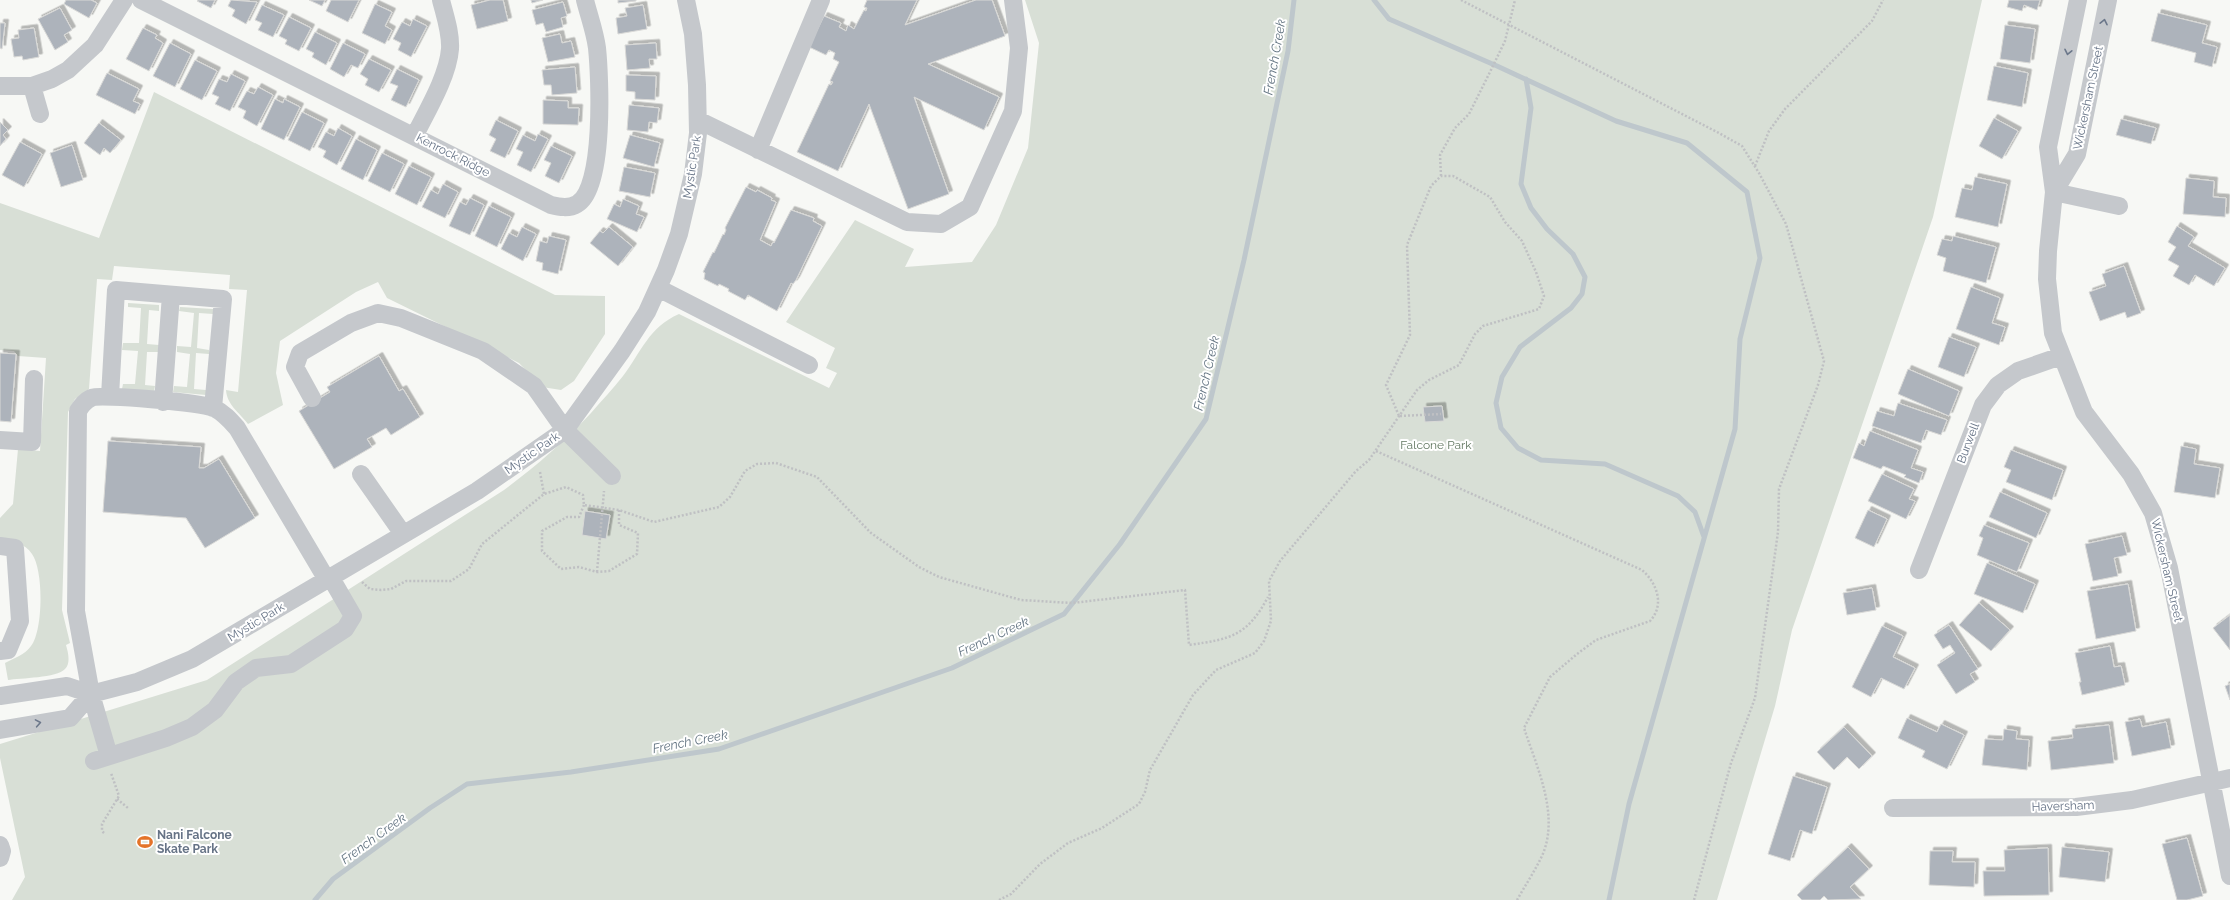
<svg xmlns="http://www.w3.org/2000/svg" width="2230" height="900" font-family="Raleway,sans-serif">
<defs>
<filter id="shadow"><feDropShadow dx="3.5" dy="-3.5" stdDeviation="0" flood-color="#0004"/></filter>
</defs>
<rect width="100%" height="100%" fill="#f7f8f5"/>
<path fill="#d8dfd6" d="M1025,0H1982L1933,217L1792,630L1775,706L1717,900H12L25,877L0,758V744L207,680L504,490C535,467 564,442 591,413C601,401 613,389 623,376C641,352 649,327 679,314L829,388L837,373L826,368L835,348L786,322L855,220L914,249L905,267L972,262L996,225L1028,148L1039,43Z
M154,92L555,295L605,296V334L574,381L561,390L542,387L519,363L387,298L378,282L356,292L280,341L276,373L283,405L248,424C239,412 227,405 226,390L238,392L247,290L229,289L230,275L114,266L112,280L97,279L89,389L75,399L68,412L62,610L70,643L66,645C68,652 71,663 65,669C57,678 20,678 8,680L5,663C14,658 25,655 31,646C43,631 44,571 32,554C25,543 12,541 0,539V518L13,504L18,449L40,451L46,358L18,356L14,351L0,350V203L99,238Z
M128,303L159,305V311L149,310L147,344L159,345L158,352H147L145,385L155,386L154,391L122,389L123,384H135L138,351L122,350L123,343H139L141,308L128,307Z
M180,307L213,309V314L199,313L197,348L209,350V354L196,353L194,389L206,390V395L173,392L174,386L187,387L190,354L177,352V346L191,347L194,313L179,311Z"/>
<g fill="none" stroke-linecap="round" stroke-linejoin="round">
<path stroke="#bec7cc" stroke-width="5" d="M1374,0L1389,19L1497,66L1616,121L1687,143L1747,192L1760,258L1740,339L1735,429L1629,804L1609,900
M1526,79L1531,108L1521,184L1531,208L1547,229L1573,254L1585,277L1582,294L1571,308L1520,347L1502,377L1496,403L1501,428L1518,448L1541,460L1605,464L1678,496L1695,512L1704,537
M315,900L333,879L430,808L467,784L571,772L719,749L952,668L1064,614L1120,544L1206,419L1244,260L1288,51L1294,0"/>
</g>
<path fill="#adb3bb" stroke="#d9d9d7" filter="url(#shadow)" d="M66,0H91L97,3L89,18L64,4Z
M198,0H215L211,8L197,1Z
M231,0L257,2L246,24L232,16L235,10L228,6Z
M309,0H325L322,6Z
M331,0H359L348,22L326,11Z
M490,0H503L508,21L477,29L471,5Z
M531,0H543L532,3Z
M618,0H636V1L618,3Z
M867,0H917L905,25L976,0H992L1005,36L928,64L999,97L984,130L914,97L949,194L908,209L869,104L838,171L797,152L829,84L831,85L833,82L830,81L839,62L833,59L835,53L829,50L826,55L809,47L824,16L841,23L839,27L846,31L848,25L854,29L864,10L866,11L867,8L864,7Z
M2009,0H2040L2037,10L2024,5L2022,11L2007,7Z
M563,2L567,16L561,18L563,27L546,32L543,23L536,25L532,10Z
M375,4L392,12L385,26L392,30L385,44L362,33Z
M262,5L284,15L273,37L258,30L262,23L255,20Z
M643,5L647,29L618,34L616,18L627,16L625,8Z
M60,8L72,30L64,35L68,42L55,50L38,19Z
M2158,13L2207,25L2202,43L2217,47L2212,67L2194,62L2196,53L2151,41Z
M289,17L311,28L299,51L285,44L287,40L279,36Z
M413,19L427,26L411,57L398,50L401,43L393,39L402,22L410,26Z
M0,23H5L2,49L0,48Z
M2005,25L2035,29L2030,63L2000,59Z
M34,28L39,57L23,60L22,56L14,57L11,39L19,38L18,30Z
M143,28L157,35L155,38L163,43L149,71L126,59Z
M315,32L337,43L326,65L312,57L314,53L306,49Z
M560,34L562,43L571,41L575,57L548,62L542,38Z
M170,43L191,54L175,87L153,76Z
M343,43L365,54L358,68L351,65L344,77L330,69Z
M656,43L657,59H649L650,68L627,70L625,45Z
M369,59L391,70L379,92L365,85L368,79L360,74Z
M195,60L217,71L202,100L180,89Z
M1994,66L2028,73L2022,107L1987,100Z
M575,67L577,93L552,95L551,85H544L542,70Z
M397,69L419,80L406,107L391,100L398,86L390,83Z
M107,73L139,89L133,101L140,104L135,114L96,95Z
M231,74L245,81L230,111L215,104L219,97L212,94L219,79L227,82Z
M626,75L656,76L655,100L635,99V92L626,91Z
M258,87L273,95L257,126L243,118L246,111L238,107L247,91L254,94Z
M275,99L283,103L284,99L300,107L284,140L261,129Z
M543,100L568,101V108H579L578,125L543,124Z
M629,105L659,108L657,123L649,122L648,132L627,130Z
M302,112L324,123L310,151L288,140Z
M1994,118L2018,131L2002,159L1979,146Z
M2121,119L2156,128L2151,144L2116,135Z
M496,120L518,131L505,158L490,151L496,139L489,135Z
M0,122L8,130L3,135L6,139L0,146Z
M99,123L121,140L110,153L104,148L100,155L84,143Z
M338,128L352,136L337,165L323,157L326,151L318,147L326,132L334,136Z
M538,134L548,139L531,172L517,165L523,152L516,149L523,135L535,141Z
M630,135L660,143L654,167L623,158Z
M356,139L377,150L363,180L341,169Z
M20,142L42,154L24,187L2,175Z
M72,145L83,180L61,187L50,153Z
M551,146L572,156L559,183L545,176L551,163L544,160Z
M382,153L404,164L390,192L368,181Z
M409,166L431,177L417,205L395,194Z
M624,167L655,173L650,197L619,191Z
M1975,177L2007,184L1998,227L1955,217L1962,188L1972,190Z
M2186,178L2214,181L2213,197L2226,198L2225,217L2183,214Z
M443,184L458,192L445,218L422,207L431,190L438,194Z
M746,187L756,192L757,190L772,198L771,200L776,202L760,240L771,246L773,242L774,243L791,210L814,218L813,221L822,226L796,280L793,284L791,283L777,311L748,295L745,300L728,291L729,289L719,284L718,286L704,279L705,273L703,272L713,252L714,253L723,234L724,235L726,230L725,228Z
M470,198L484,205L470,235L449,226L460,202L466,205Z
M623,199L639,206L636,214L644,217L637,232L607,219L614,204L620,207Z
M489,206L511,217L497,247L475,236Z
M2177,226L2194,237L2188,246L2225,268L2214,286L2195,275L2189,285L2173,276L2179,266L2168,260L2176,247L2168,242Z
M522,227L536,234L523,261L501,249L509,233L517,237Z
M609,227L633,247L618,266L590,243L600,231L603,233Z
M549,236L566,240L558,274L542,270L543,263L536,261L540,241L547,243Z
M1953,236L1996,247L1986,283L1943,271L1946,258L1937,255L1942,239L1952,241Z
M2124,266L2141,313L2127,318L2125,312L2100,321L2089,292L2106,286L2102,274Z
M1971,287L2000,298L1992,323L2005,327L1999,345L1956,329Z
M1949,337L1976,347L1964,377L1938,367Z
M0,353L16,354L11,422L0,421Z
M379,356L399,391L403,389L420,417L391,435L386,428L367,439L372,447L334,469L299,411L330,392L327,387Z
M1908,369L1959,391L1949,416L1898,394Z
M1898,403L1947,420L1941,435L1926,430L1921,443L1872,426L1877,411L1894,416Z
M1442,406L1444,421L1425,422L1423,407Z
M1870,431L1918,450L1911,468L1923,472L1919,483L1904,477L1906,475L1883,466L1881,469L1853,458L1859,443L1864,446Z
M108,441L201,447L199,468H204L219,459L255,518L205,548L186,518L103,512Z
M2181,446L2196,449L2194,464L2220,468L2215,498L2174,492Z
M2011,450L2063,470L2052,500L2006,482L2011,470L2004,467Z
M1882,474L1914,489L1909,499L1915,501L1906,519L1868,501Z
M2000,492L2047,513L2036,538L1989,517Z
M1868,510L1887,519L1874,547L1855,538Z
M585,511L610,515L606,539L582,535Z
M1984,525L2029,543L2017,572L1977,555L1983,538L1979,536Z
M2122,536L2127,555L2114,558L2118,576L2093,581L2085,544Z
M1987,563L2035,584L2023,613L1974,594Z
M2128,584L2136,631L2096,639L2087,591Z
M1872,588L1876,610L1847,615L1843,593Z
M1979,603L2010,630L1991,651L1959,625Z
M2230,615V650L2213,628Z
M1949,625L1978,669L1970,674L1975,682L1956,694L1937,665L1955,653L1950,645L1943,649L1934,635Z
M1882,626L1903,636L1893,657L1915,668L1904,689L1881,678L1871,697L1852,687Z
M2110,646L2114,667L2121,666L2125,685L2082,695L2079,682H2081L2075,653Z
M2230,684V700L2225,686Z
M1907,718L1937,732L1941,724L1964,735L1947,769L1922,757L1925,751L1898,738Z
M2140,719L2142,727L2166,722L2171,748L2132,756L2125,722Z
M2109,725L2114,763L2051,770L2048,741L2073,738L2072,729Z
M1844,727L1872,756L1859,769L1847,757L1834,770L1817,752Z
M2004,729L2017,731L2016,739L2029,740L2027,770L1982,765L1985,739L2003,740Z
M1793,776L1827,787L1812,834L1800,830L1790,861L1768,854Z
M2187,838L2203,896L2187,900H2177L2162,844Z
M1848,847L1869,869L1850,887L1861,899L1828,900L1824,896L1820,900H1802L1797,895Z
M2062,847L2109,852L2105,882L2059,877Z
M2048,848L2049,895L1984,896L1983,871H2005L2004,850Z
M1930,851H1953L1952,862H1975L1974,887L1929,885Z"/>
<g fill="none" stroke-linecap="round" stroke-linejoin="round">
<path stroke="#bfc0c3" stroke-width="2.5" stroke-dasharray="2 2" stroke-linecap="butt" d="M1461,0L1717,132L1742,146L1759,173L1786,224L1824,361L1818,385L1779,489L1778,532L1755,698L1731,763L1694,900
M1755,166L1769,131L1785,109L1872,21L1883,0
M1441,176L1440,155L1455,128L1469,114L1489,74L1505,41L1515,0
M1400,416L1441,414
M1376,451L1642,570C1657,583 1665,605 1650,621L1596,640L1577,654L1550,677L1524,728C1537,768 1561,817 1541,858C1534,872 1525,886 1517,900
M540,472L544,494
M584,505L579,517H567L542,531V551L561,569L579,567L597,572L609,571L637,554L638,533L619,525V510
M597,572L604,491
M362,582L370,589L381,590L391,589L406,581H451L469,569L482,544L544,494L566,487L583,495L584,505L619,510L654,522L719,507L730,497L745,471L757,464L776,463L817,477L871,533L919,567L939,577L1021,600L1072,603L1185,590L1189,645C1231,639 1247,636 1268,597
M117,799L128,808
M104,833L102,831V824L119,796L111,773
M999,900L1011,894L1040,864L1068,843L1102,828L1139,804L1145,792L1150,770L1193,695L1216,670L1255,653L1264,641L1271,621L1269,581L1280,561L1356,471L1369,460L1417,390L1429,380L1459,365L1475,334L1483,326L1539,309L1544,296L1536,272L1522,241L1505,222L1490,197L1453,176H1441L1431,186L1407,245L1410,335L1386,385L1399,416"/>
<path stroke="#c5c8cc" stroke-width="18" d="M141,0L551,205C559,207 569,209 577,204C605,189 600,77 597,48C595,32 589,16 585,0
M2078,0L2048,147L2054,192L2048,251L2047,279L2053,333L2084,412L2131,474L2153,513L2169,568L2230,876
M0,86H32L52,79L68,70L95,45L124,0
M32,86L40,114
M698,120L907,222L941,224L970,207L1013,111L1019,48L1013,0
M415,135C427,111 448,76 450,49C451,33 445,16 441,0
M758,150L821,0
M2054,192L2077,154L2108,0
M2054,192L2119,206
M658,288L809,365
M110,396L116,290L223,299L213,408
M312,398L295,367L300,353L351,323L378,313L401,318L483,351L534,386L565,430L612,476
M163,402L171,295
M0,440L32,442L34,379
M361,474L403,534
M0,546L15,548L20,621L8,650L0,651
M1919,570L1983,405L1998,385L2018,371L2061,356
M0,696L67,686L91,694
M0,730L70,718L91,694L137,682L192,659L477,491L565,430L622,351L647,312L666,270L679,234L693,174L698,133L697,85L693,34L686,0
M109,756L91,694L76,611L78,411C81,406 85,401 91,398C101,393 201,403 214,408C224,413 230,420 237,428L327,580
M94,761L166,738L192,727L215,710L236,682L256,668L291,664L345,629L353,616L331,578
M1893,808L2076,807L2132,800L2230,778
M0,845L2,851L0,858"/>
</g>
<defs><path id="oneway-chevron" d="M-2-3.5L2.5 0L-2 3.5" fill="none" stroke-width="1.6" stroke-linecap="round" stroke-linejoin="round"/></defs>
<g stroke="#6b778a">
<use href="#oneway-chevron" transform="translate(2104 22) rotate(-78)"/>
<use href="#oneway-chevron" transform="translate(2068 52) rotate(102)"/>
<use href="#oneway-chevron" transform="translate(38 723) rotate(-10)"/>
</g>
<defs>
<symbol id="stadium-bare" viewBox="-9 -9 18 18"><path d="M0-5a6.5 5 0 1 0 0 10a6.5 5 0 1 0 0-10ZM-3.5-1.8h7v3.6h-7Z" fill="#e47329" stroke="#fff" stroke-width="2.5" paint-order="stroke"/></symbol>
</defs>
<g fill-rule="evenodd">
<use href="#stadium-bare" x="134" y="831" width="22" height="22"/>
</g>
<g text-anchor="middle" stroke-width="4" stroke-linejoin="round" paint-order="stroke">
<g font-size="12" fill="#667386" stroke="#fff">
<text transform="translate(2088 98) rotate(-78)" y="4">Wickersham Street</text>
<text transform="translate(453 155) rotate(27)" y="4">Kenrock Ridge</text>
<text transform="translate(692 167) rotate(-81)" y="4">Mystic Park</text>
<text transform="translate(1968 443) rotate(-69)" y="4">Burwell</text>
<text transform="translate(532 453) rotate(-35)" y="4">Mystic Park</text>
<text transform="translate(2167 570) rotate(77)" y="4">Wickersham Street</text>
<text transform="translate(256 622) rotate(-31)" y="4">Mystic Park</text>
<text transform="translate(2063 806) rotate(-2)" y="4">Haversham</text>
</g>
<g font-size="12" fill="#627861" stroke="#fff">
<text x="1436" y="449">Falcone Park</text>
</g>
<g font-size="12" font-weight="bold" fill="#667386" stroke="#fff" text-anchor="start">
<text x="157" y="839">Nani Falcone<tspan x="157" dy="14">Skate Park</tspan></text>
</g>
<g font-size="13" font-style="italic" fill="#637482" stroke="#fff">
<text transform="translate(1274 57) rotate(-80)" y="5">French Creek</text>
<text transform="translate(1206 373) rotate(-77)" y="5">French Creek</text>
<text transform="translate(993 636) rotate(-25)" y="5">French Creek</text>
<text transform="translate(690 741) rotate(-11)" y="5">French Creek</text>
<text transform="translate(373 838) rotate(-36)" y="5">French Creek</text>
</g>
</g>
</svg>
